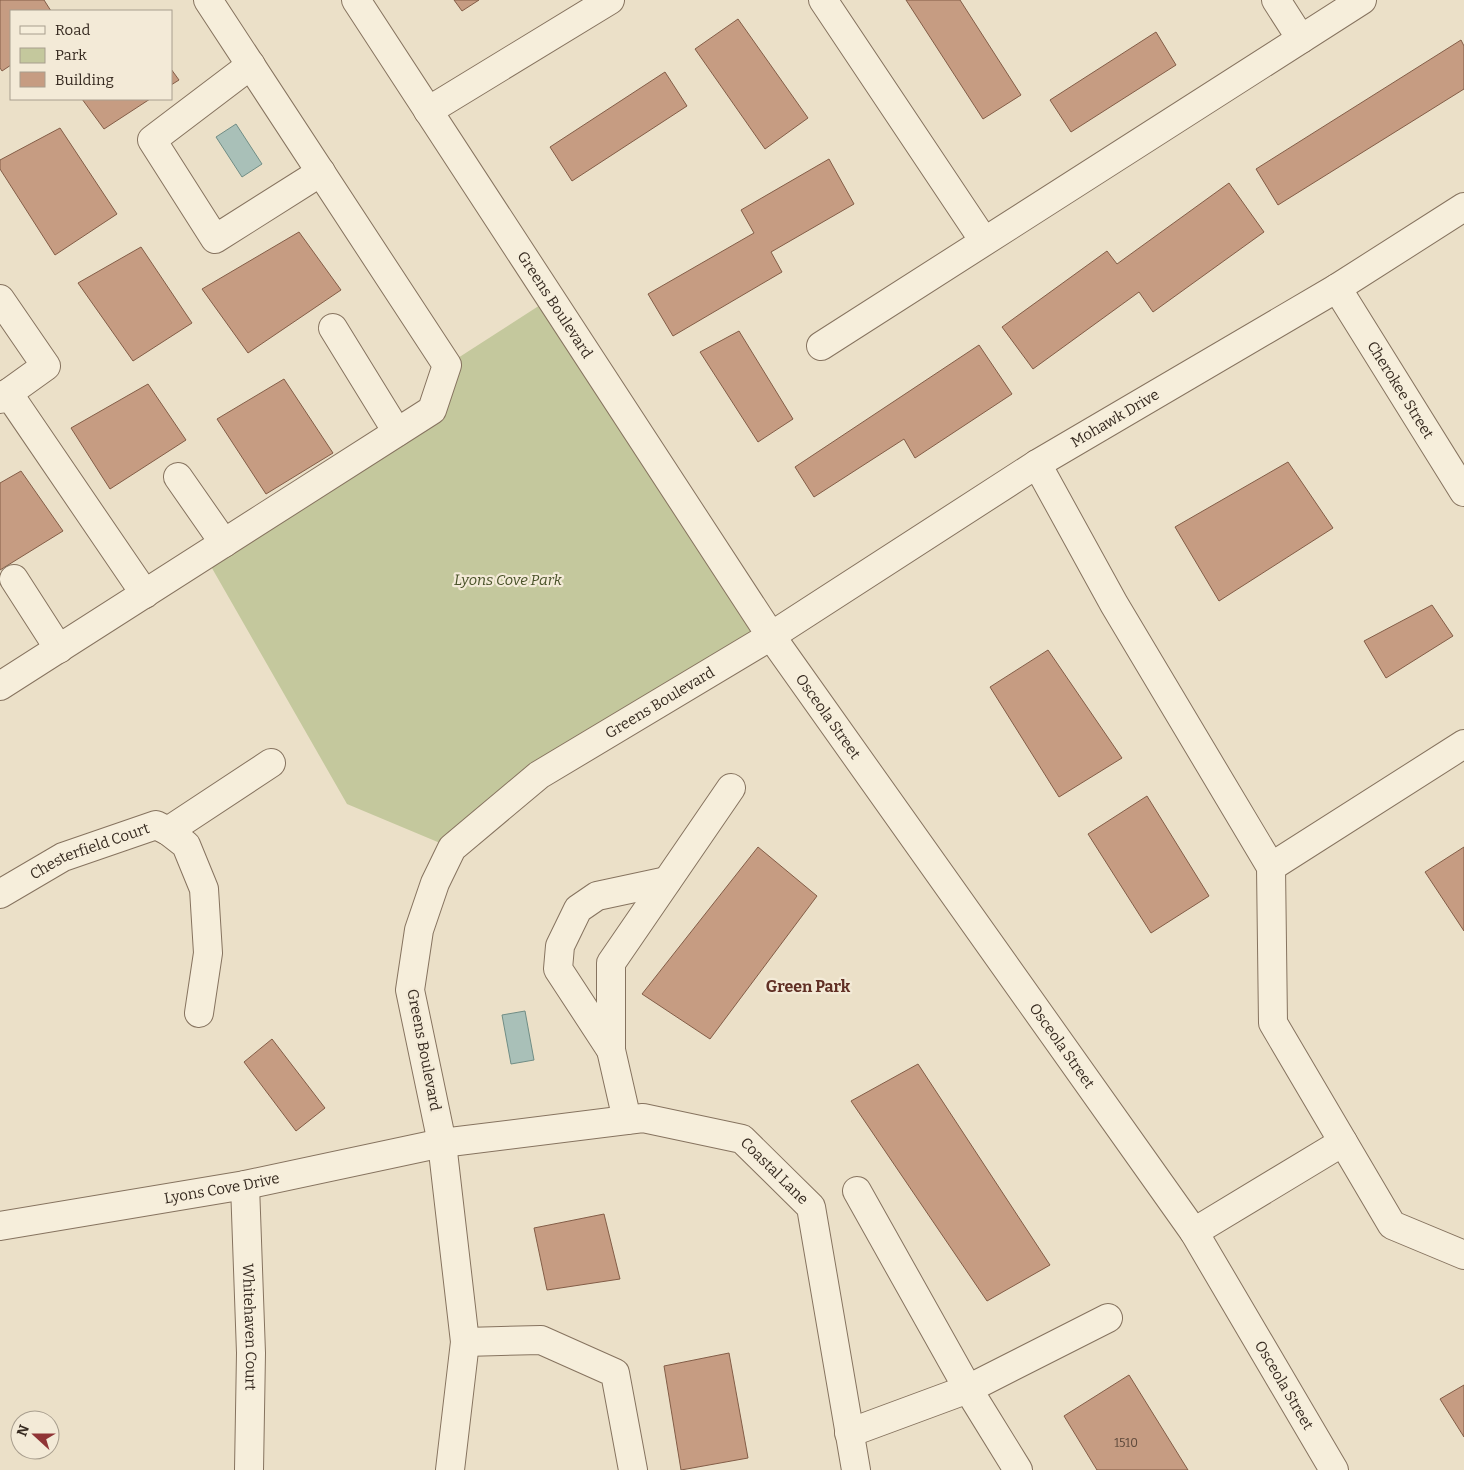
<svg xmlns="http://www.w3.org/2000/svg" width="1464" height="1470" font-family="Bitter,serif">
<rect width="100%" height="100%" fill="#ebe0c8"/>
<path fill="#c4c89d" d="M551,298L771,636L452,848L347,804L205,556L432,410L447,365Z"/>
<path fill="#a9c0b8" stroke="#708d85" d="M236,124L262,164L242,177L216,137Z
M525,1011L534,1060L511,1064L502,1015Z"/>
<path fill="#c69c82" stroke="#835d47" d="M0,0H44L51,11H11V65L2,71L0,68Z
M454,0H479L462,11Z
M906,0H960L1021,95L983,119Z
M738,19L808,118L765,149L695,49Z
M1156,32L1176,65L1071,132L1050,100Z
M1461,40L1464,46V89L1278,205L1256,169Z
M171,69L179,80L171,85Z
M665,72L687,106L572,181L550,147Z
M82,99H150L104,129Z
M60,128L117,214L55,255L0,169V160Z
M829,159L854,204L771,252L782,272L673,336L648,294L754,233L741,210Z
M1229,183L1264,232L1153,312L1139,292L1033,369L1002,327L1107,251L1117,264Z
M299,232L341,290L248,353L202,289Z
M141,247L192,323L133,361L78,283Z
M739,331L793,419L758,442L700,352Z
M979,345L1012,394L915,458L904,439L814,497L795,467Z
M284,379L333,453L266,494L217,419Z
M148,384L186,440L110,489L71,428Z
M1288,462L1333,528L1219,601L1175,527Z
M21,471L63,531L0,570V483Z
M1432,605L1453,636L1386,678L1364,641Z
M1048,650L1122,758L1059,797L990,687Z
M1147,796L1209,896L1151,933L1088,834Z
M758,847L817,896L710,1039L642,994Z
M1464,847V931L1425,872Z
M272,1039L325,1108L296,1131L244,1062Z
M918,1064L1050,1265L987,1301L851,1101Z
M604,1214L620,1279L547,1290L534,1228Z
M729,1353L748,1458L681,1470L664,1366Z
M1129,1375L1188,1470H1097L1064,1416Z
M1464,1385V1437L1440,1399Z"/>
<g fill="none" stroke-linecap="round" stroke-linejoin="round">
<defs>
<g id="minor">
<path id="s1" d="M356,0L771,636L1194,1232L1334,1470"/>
<path d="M823,0L984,241"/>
<path d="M1276,0L1301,39"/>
<path d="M251,65L152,140L215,239L321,172"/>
<path d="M428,111L610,0"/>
<path id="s2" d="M1337,288L1464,492"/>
<path d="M0,299L46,366L0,399"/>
<path d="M333,328L397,432"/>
<path d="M821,346L1362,0"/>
<path d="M8,393L145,594"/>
<path d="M1037,464L1114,604L1271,867L1273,1023L1392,1225L1464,1255"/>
<path d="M178,477L224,543"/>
<path d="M14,579L59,649"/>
<path d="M0,686L432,410L447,365L208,0"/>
<path d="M168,831L271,763"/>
<path d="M1271,867L1464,744"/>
<path id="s3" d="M0,894L63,857L156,825L168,831L186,845L204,889L208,953L199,1013"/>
<path d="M611,1050L558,969L560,946L578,909L597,896L667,881"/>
<path d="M627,1120L611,1050V963L731,788"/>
<path id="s4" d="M245,1185L251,1353L249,1470"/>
<path d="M857,1191L968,1389L1018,1470"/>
<path id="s5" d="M0,1226L245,1185L442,1143L643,1118L742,1139L811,1207L856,1470"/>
<path d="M1194,1232L1343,1142"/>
<path d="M465,1342L541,1340L615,1373L633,1470"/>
<path d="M849,1433L968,1389L1108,1318"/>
<path id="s6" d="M450,1470L465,1342L442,1143L410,990L419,930L435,883L452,848L539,775L771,636L1037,464L1337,288L1464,207"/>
</g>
</defs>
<use href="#minor" stroke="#86735f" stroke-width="30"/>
<use href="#minor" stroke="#f6eedb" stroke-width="28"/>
</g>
<g text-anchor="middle" stroke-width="4.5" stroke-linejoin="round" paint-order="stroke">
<g font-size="12" fill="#5b4739">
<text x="1126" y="1447">1510</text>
</g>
<g font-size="15" fill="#372b21" stroke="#f3ead7">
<text dy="5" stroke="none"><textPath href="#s1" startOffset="364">Greens Boulevard</textPath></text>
<text dy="5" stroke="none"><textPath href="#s2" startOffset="120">Cherokee Street</textPath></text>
<text dy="5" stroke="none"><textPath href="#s6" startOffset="1426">Mohawk Drive</textPath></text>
<text dy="5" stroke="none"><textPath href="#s6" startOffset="889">Greens Boulevard</textPath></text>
<text dy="5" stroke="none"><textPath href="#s1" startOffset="858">Osceola Street</textPath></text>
<text dy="5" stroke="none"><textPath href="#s3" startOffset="100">Chesterfield Court</textPath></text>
<text dy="5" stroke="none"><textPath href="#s1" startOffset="1262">Osceola Street</textPath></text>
<text transform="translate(424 1050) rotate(79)" y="5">Greens Boulevard</text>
<text dy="5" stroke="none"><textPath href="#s5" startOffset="799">Coastal Lane</textPath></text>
<text dy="5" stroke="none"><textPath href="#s5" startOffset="225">Lyons Cove Drive</textPath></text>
<text dy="5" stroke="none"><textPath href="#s4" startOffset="142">Whitehaven Court</textPath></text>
<text dy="5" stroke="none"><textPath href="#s1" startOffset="1668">Osceola Street</textPath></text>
</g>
<g font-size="15" font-style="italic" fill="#495229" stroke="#f3ead7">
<text x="508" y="585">Lyons Cove Park</text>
</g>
<g font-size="16" font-weight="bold" fill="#602f24" stroke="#f3ead7">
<text x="808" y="992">Green Park</text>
</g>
</g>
<rect x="10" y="10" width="162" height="90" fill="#f3ead7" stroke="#a89e8e"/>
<rect x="20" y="26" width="25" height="8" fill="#f6eedb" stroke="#a89e8e"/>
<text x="55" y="35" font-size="15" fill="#372b21">Road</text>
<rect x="20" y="48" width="25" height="15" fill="#c4c89d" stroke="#a89e8e"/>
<text x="55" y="60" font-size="15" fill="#372b21">Park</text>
<rect x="20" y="72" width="25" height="15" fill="#c69c82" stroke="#a89e8e"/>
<text x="55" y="85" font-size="15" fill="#372b21">Building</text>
<g transform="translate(35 1435) rotate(291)"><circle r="24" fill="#f3ead7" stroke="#a89e8e"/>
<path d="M0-4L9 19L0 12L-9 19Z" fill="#903436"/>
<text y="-8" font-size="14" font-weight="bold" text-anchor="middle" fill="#372b21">N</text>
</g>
</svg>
